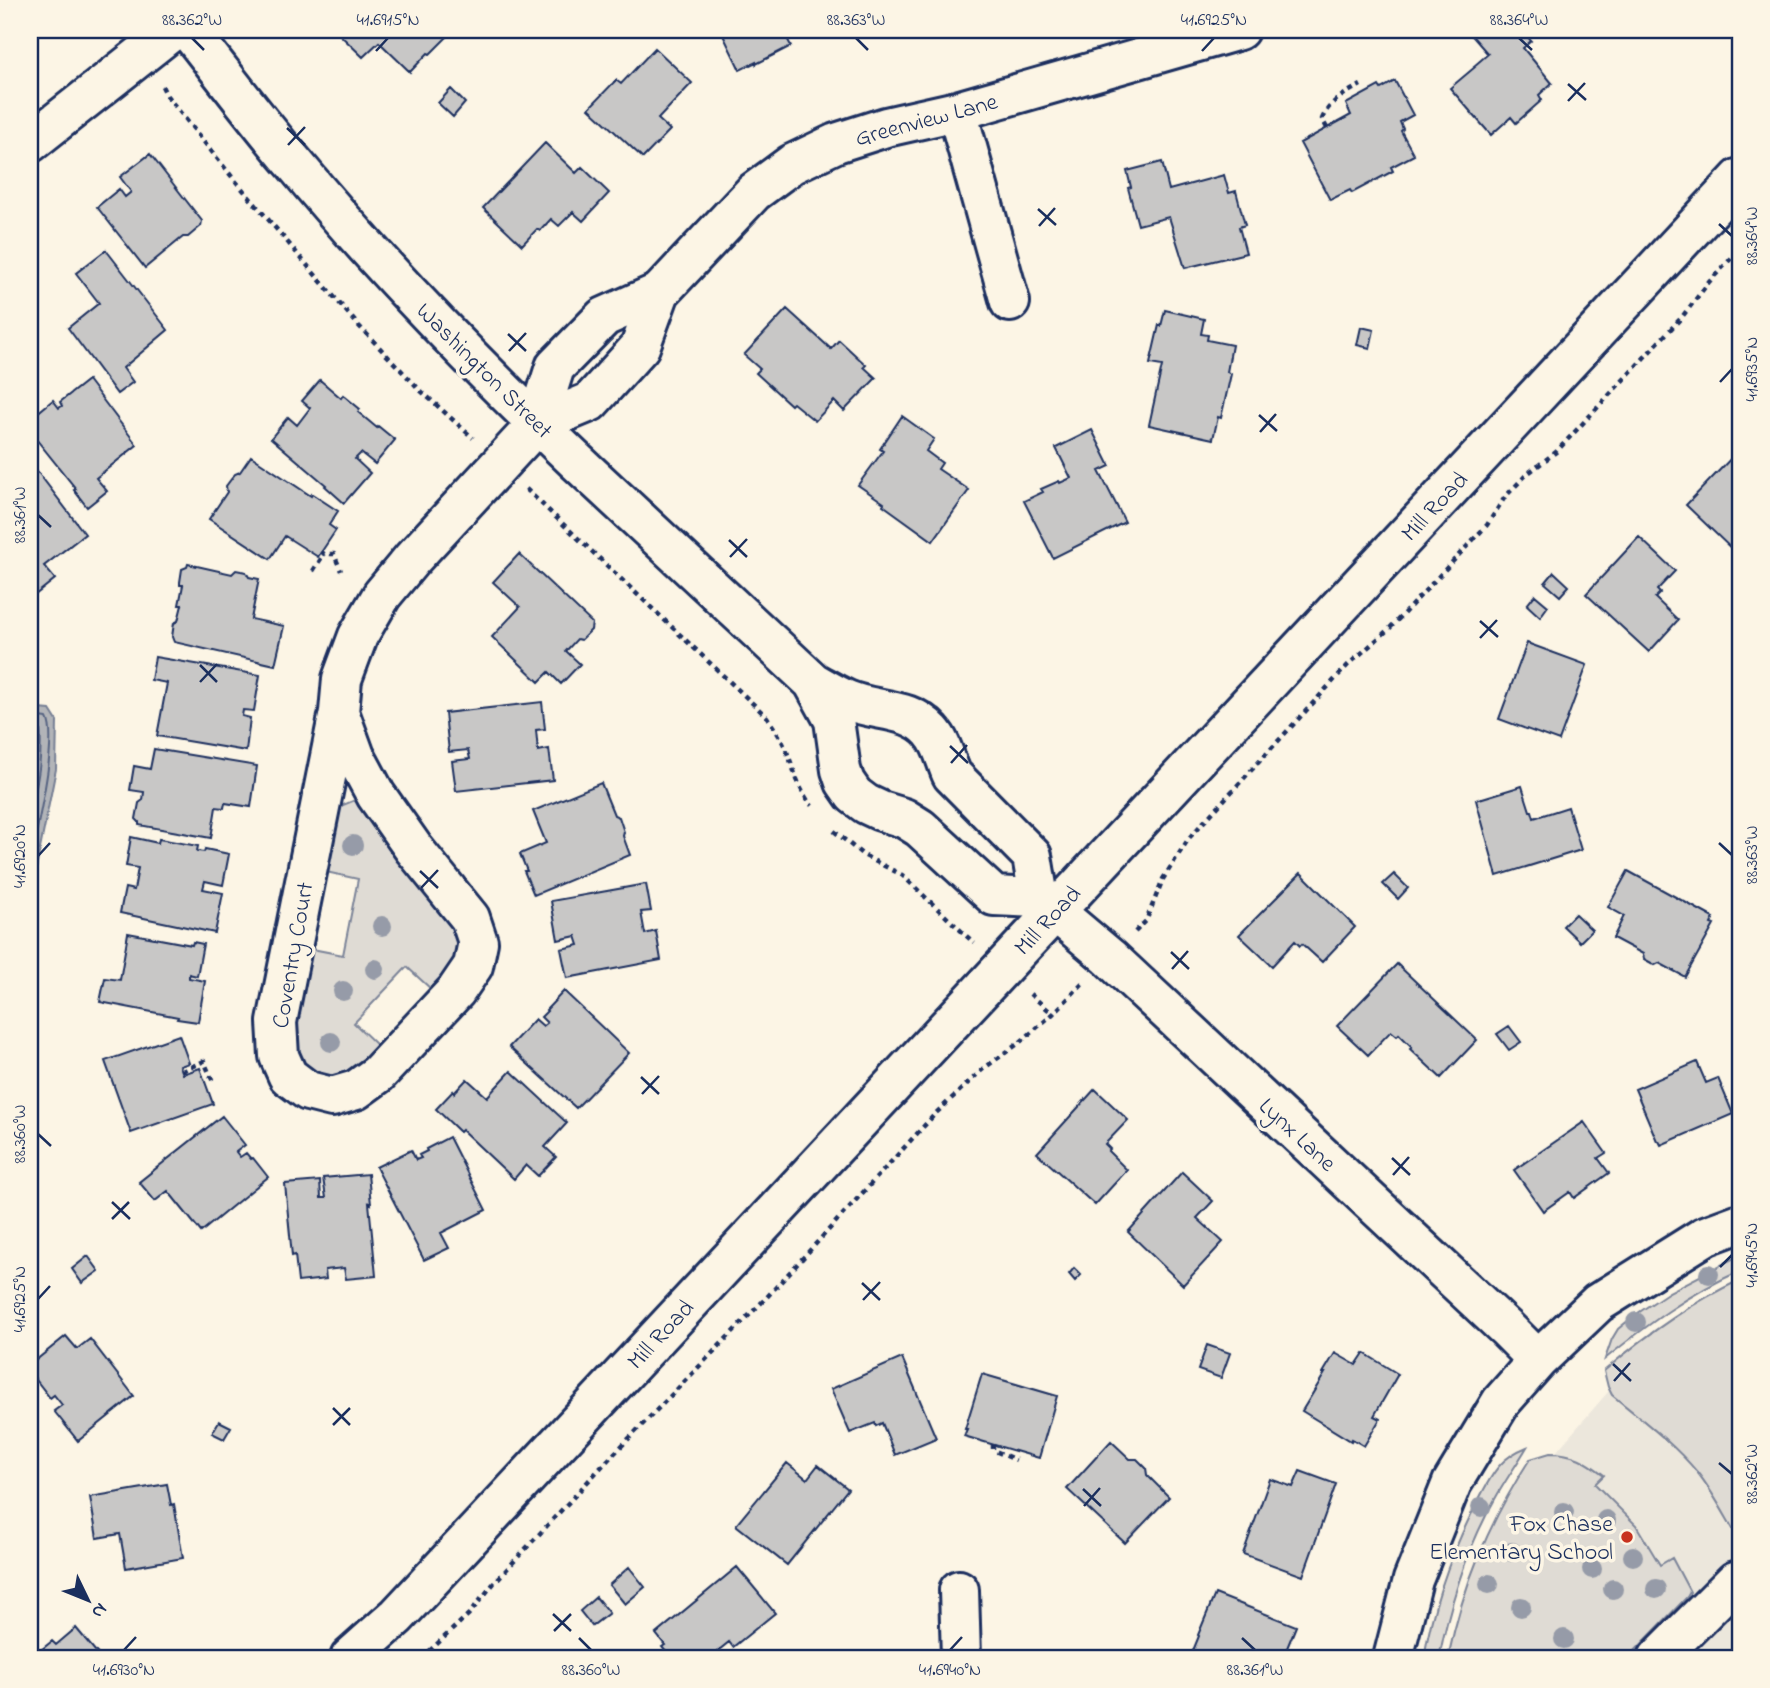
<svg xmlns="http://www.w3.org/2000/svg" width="1770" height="1688" font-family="'Indie Flower',sans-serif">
<rect width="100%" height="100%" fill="#fcf5e5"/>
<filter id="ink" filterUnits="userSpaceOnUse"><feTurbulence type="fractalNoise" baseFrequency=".0143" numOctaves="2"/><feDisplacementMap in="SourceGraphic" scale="14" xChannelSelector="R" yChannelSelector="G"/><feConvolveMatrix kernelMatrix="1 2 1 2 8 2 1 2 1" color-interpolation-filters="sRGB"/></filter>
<g filter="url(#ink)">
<path fill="#ece7dc" d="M1740,1298V1658H1472L1543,1467L1627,1370Z"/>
<path fill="#dfdbd4" stroke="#7d8599" stroke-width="2" d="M355,800L361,802L453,925C464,959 454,965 431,989L407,967L354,1023L378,1046C361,1063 350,1080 324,1075C312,1072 301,1063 298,1050C292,1029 307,973 312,949L343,955L358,879L326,872L339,809L343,805Z
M1740,1255V1271C1690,1293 1647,1325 1605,1359L1612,1339L1618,1329L1635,1315L1669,1292Z
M1740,1280V1541C1726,1518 1714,1493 1697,1472C1673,1443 1641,1419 1612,1395L1608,1387L1604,1371C1646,1335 1690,1303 1740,1280Z
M1527,1447C1517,1464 1505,1481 1495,1499C1467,1548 1450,1603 1439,1658H1424C1433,1604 1452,1550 1478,1501C1484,1489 1491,1475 1500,1465C1507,1457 1517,1451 1527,1447Z
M1550,1453C1574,1453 1586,1461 1604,1475L1595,1484L1636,1525L1660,1565L1672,1558L1690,1592L1687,1597L1628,1658H1448C1463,1585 1489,1522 1530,1459Z"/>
<path fill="#b2b4b8" stroke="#767f94" stroke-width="2" d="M39,709L50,710L57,721L56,769L30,899V711Z"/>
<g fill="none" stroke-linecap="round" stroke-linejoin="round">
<path stroke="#576482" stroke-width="2" d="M30,718L40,717L47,718C59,740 35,835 30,863
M30,727L38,726L40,728C43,759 36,788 30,818"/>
</g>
<path fill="#c8c7c6" stroke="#1b2f5e" stroke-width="2" d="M339,30H454L430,54L428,53L410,72L379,42L363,57L337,32Z
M733,30H783L791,46L756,64V62L740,70L723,35Z
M1467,30H1525L1523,31L1531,41L1523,48L1552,83L1539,95L1542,100L1516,123L1511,117L1491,135L1450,88L1475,67L1474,66L1488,54Z
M655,48L692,83L658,119L670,130L643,158L589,108L616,80L621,84Z
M1395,81L1413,115L1400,122L1403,129L1401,131L1414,155L1391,167L1393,171L1352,193L1350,190L1330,200L1300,143L1351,115L1346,104L1379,86L1381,89Z
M451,89L465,103L453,117L438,103Z
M545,143L576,173L582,167L609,193L583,221L573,212L559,226L551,219L540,231L537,229L522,245L483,208Z
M150,154L202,221L201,226L188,237H183L145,268L97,207L119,189L125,197L131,192L120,177Z
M1162,162L1169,190L1224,175L1229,193L1236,191L1245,225L1239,227L1246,253L1185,268L1169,217L1138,225L1128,188L1131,187L1127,171Z
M106,250L168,330L123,368L133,382L117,394L68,328L99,303L76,273Z
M787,309L831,349L839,340L866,365L864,367L876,378L844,411L834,401L815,421L793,403L791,405L756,373L760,369L744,355Z
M1165,310L1204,319L1201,334L1208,335L1207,340L1232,345L1227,372L1231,374L1221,418L1218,417L1213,439L1149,425L1162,366L1150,364L1159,325L1161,326Z
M1361,327L1374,330L1370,348L1357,345Z
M88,380L137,445L96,478L107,491L87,507L74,490L76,489L32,434V435L30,433V419L53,400L59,408L62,406L60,402Z
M320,380L341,398L343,395L360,409L358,412L377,428L378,426L395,440L375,464L361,453L355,459L370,473L344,503L325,486L326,485L271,438L288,417L297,425L310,408L302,401Z
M902,416L934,439L926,451L942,463L938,469L969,490L933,541L883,505L884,503L858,485L883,451L880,449Z
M1092,430L1110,466L1099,471L1125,522L1053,558L1024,501L1043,492L1041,489L1059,481L1060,483L1071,478L1056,448Z
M1740,449V557L1686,505Z
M251,456L311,496L312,494L338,511L329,525L336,530L318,557L285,536L270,559L209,519L227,492L226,486L235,474L240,472Z
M34,467L85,534L44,566L55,579L35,595L30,588V470Z
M1639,537L1675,571L1657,590L1660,593L1655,598L1678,620L1649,652L1586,594Z
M519,554L592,623L591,630L581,640L577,639L566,651L580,664L561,684L549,672L539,682L492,637L520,607L493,582Z
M188,564L232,574L236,570L246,572L249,577L259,579L251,619L284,626L275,665L174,642L172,637L174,623L178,621L182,605H179L183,585H180V582L182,569L187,567Z
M1554,572L1569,586L1560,596L1545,583Z
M1535,595L1548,606L1540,617L1527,605Z
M1527,643L1587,665L1559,741L1499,719Z
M155,657L260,675L254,711L243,710L242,716L250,718L246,751L157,736L167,683L151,680Z
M542,702L545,729L536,730L538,751L549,749L553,780L456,791L452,761L470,759L468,750L449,752L445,713Z
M154,749L257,766L251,807L225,803L224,808L216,807L211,838L139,825V822L136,819L139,803L143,800L144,792L130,790L134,766L150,769Z
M601,783L614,815L619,817L624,832L623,836L630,855L534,895L524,871H527L520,854L546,843L533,811Z
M1522,786L1530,811H1532L1534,818L1568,807L1581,850L1497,876L1476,800Z
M131,837L158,843L159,839L198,846L197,851L204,852L205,849L229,854L223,885L205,881L203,889L223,893L215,933L120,913L125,888L134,890L138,868L126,866Z
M1628,871L1714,918L1711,924L1714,925L1685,977L1659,963L1655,965L1644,959L1643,954L1613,938L1624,916L1608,907Z
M1301,873L1355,927L1322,962L1302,944L1300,946L1295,941L1272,966L1239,935Z
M1394,874L1408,888L1398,899L1383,884Z
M646,884L651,911L641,912L645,934L656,931L661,960L567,978L561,949L579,945L576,936L558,940L551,901Z
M1575,914L1592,930L1580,942L1563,926Z
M128,933L192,945L193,942L203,944L197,976L189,974V978L205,981L198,1022L177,1019L178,1017L100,1002L105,978L120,980Z
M1397,964L1477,1040L1441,1078L1410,1049L1412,1047L1399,1034L1397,1036L1391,1031L1368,1055L1337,1026Z
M564,991L629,1053L576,1108L509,1047L535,1019L543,1026L547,1023L541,1017L547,1011L546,1010Z
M1509,1026L1521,1042L1509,1050L1497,1034Z
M179,1035L189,1063L180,1066L183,1074L200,1068L213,1104L131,1133L105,1061Z
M1697,1062L1706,1083L1718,1078L1733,1114L1661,1145L1659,1141H1657L1635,1089Z
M511,1071L567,1123L545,1147L556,1157L538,1176L526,1165L514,1179L462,1130L460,1132L436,1109L453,1091L454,1093L467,1079L487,1097Z
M1095,1089L1128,1120L1105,1144L1110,1149L1108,1151L1127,1170L1095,1205L1037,1153Z
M222,1116L245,1145L236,1152L240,1157L246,1153L251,1159L253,1158L268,1177L201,1232L168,1191L155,1201L139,1182Z
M1584,1122L1606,1153L1598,1158L1609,1173L1574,1198L1570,1192L1543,1211L1514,1170Z
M449,1137L486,1210L441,1233L449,1248L424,1260L376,1167L411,1150L416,1160L421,1158L419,1155L427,1151L426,1149Z
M1182,1172L1213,1201L1197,1218L1223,1242L1183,1285L1128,1232Z
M368,1174L371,1204L369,1203L376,1276L346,1279L344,1268L325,1270L326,1279L298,1282L295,1255L292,1256L285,1184L320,1181L321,1198H326L323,1178Z
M88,1256L99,1271L82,1283L72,1269Z
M1074,1268L1081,1275L1075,1281L1069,1274Z
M66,1336L77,1349L90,1339L134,1396L78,1441L54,1411L62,1405L54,1395L50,1398L30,1372V1365Z
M1207,1345L1230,1353L1221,1378L1198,1370Z
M1335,1353L1356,1365L1364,1353L1398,1374L1374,1416L1380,1419L1364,1446L1352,1439L1351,1441L1302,1411L1325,1373H1323Z
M902,1358L936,1438L895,1455L882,1423L876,1426L875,1423L850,1433L831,1389Z
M982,1374L1057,1396L1039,1458L964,1436L967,1429H965Z
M219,1421L231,1427L224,1439L212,1433Z
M1111,1441L1130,1459H1137L1146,1468L1147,1475L1169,1497L1125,1543L1067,1489Z
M787,1463L807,1479L818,1465L848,1489L787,1565L736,1525Z
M1300,1471L1336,1484L1303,1576L1243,1554L1270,1479L1293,1487Z
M167,1484L171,1505L174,1504L183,1558L126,1568L120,1534L97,1538L90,1497Z
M629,1567L645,1587L625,1604L609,1585Z
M737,1567L775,1613L733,1647L729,1642L709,1658H671L662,1647L665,1645L656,1634Z
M1215,1594L1296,1626L1283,1658H1258L1249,1655L1247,1658H1190L1199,1636L1198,1635Z
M596,1597L609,1613L592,1626L580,1611Z
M76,1628L101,1658H30V1644L40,1657L45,1653L41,1650L52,1641L56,1645Z"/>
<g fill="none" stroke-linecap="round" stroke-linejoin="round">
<defs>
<path id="minor" d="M188,30C223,74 257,120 294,163C381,268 477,367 576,461L813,682C824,688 835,695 847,700C875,712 910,707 931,731C943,744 945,760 952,775L1032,856L1039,898
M957,111L1010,302
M30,143L173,30
M537,424L590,402L640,347L660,292
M813,682L834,720L841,770L845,782L854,795L866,804L881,811L904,818L920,828L994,896L1039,898L1109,957L1506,1328L1538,1360
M339,712L342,679L358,636L382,595L412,559L537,424L555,367L604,317L660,292L754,192L792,164L836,143L886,127L957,111L1239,30
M339,712L355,756L376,795L414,849L470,918L478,942L473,966L456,991L378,1074L356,1090L332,1097L308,1091L288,1076L279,1056L277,1022Z
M959,1590L961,1658
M350,1658L397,1616L1740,178
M1393,1658L1413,1580L1452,1483L1501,1402L1538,1360L1598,1303L1705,1236L1740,1223
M1658,1658L1735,1581"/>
</defs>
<use href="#minor" stroke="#1b2f5e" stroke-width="44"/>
<path stroke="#1b2f5e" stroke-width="4.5" stroke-dasharray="5 5" stroke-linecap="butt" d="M162,86L167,96L233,178L358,325L420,390L473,438
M1327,128L1322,119C1329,102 1345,93 1361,85
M526,489L767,717C772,725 778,733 782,741C793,762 796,787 812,806
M321,551L324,554H334L341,571
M313,571L324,554
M834,831L863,855L902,875L974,943
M1135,932L1146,921L1163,879L1189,838L1348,665L1390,628L1487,525L1505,497L1527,474L1556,452L1682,317L1709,282L1740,249
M1030,994L1053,1014
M182,1071L204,1061L214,1084
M993,1444V1450L1016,1460
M422,1658L469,1614L494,1583L605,1463L766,1298L935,1114L983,1069L1019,1043L1053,1014L1084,982"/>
<use href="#minor" stroke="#fcf5e5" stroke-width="38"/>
</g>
<g fill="#969ba8">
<circle cx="353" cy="845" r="10"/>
<circle cx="382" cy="926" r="10"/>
<circle cx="375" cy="969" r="10"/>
<circle cx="343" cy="991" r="10"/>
<circle cx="331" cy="1042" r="10"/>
<circle cx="1709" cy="1274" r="10"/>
<circle cx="1636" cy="1322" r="10"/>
<circle cx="1481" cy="1507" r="10"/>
<circle cx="1564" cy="1512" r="10"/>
<circle cx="1606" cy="1520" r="10"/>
<circle cx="1512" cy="1552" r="10"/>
<circle cx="1633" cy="1556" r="10"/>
<circle cx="1592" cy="1569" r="10"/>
<circle cx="1489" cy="1584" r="10"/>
<circle cx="1613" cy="1589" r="10"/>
<circle cx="1656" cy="1589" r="10"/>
<circle cx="1521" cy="1607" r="10"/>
<circle cx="1564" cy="1639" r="10"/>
</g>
</g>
<path fill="none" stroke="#1b2f5e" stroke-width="2.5" d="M192,38L204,50M856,38L868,50M1519,38L1532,50M376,51L388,38M1202,51L1214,38M1568,84L1586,100M1568,101L1585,83M287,128L305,145M288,145L305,127M1038,209L1056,225M1719,224L1732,236M1039,226L1055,208M508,334L526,351M509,351L526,333M1720,382L1732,369M1259,415L1277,431M1260,432L1276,414M38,515L51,527M729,540L747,557M730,557L747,539M1480,621L1498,637M1480,638L1497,620M200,665L217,682M200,682L217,664M950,746L968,763M951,763L967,745M1719,843L1732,855M38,856L50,843M420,871L438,888M421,888L438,870M1171,952L1189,969M1172,969L1188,951M641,1077L659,1094M642,1094L659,1076M38,1134L51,1146M1392,1158L1410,1175M1393,1175L1409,1157M112,1202L130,1219M112,1219L129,1202M1720,1267L1732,1255M862,1283L880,1300M38,1299L50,1286M863,1300L880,1282M1613,1364L1631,1381M1614,1381L1630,1363M333,1408L350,1425M333,1425L350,1408M1719,1463L1732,1474M1083,1489L1101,1506M1084,1506L1100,1488M553,1614L571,1631M554,1631L571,1614M579,1638L591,1650M1242,1638L1255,1650M124,1650L136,1637M950,1650L962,1637"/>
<circle fill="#c8321e" stroke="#fcf5e5" stroke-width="2.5" cx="1627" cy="1537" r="7"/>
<g text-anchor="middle" stroke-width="7" stroke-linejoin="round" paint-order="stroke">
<g font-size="24" fill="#1b2f5e" stroke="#fcf5e5">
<text transform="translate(926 119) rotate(-15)" y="8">Greenview Lane</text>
<text transform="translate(485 370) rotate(45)" y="8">Washington Street</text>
<text transform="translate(1434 506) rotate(-47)" y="8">Mill Road</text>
<text transform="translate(1047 920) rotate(-47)" y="8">Mill Road</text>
<text transform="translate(292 955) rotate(-80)" y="8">Coventry Court</text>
<text transform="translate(1298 1134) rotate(43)" y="8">Lynx Lane</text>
<text transform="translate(660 1334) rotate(-47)" y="8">Mill Road</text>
</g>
<g font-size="24" fill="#1b2f5e" stroke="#fcf5e5" text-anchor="end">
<text x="1613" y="1531">Fox Chase<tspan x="1613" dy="28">Elementary School</tspan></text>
</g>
</g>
<rect width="1770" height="1688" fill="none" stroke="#fcf5e5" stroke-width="77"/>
<g transform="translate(88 1600) rotate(133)" stroke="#fcf5e5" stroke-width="5" paint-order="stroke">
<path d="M0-5L12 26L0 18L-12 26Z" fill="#1b2f5e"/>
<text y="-10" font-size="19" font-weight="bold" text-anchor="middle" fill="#1b2f5e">N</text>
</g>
<rect x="38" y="38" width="1694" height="1612" fill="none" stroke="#1b2f5e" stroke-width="2.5"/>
<g font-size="18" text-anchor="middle" fill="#1b2f5e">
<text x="192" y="25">88.362°W</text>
<text x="388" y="25">41.6915°N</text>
<text x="856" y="25">88.363°W</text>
<text x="1214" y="25">41.6925°N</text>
<text x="1519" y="25">88.364°W</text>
<text transform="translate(1751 236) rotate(-90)" y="6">88.364°W</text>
<text transform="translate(1751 369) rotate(-90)" y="6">41.6935°N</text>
<text transform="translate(19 515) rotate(-90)" y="6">88.361°W</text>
<text transform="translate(1751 855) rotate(-90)" y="6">88.363°W</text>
<text transform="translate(19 856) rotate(-90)" y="6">41.6920°N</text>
<text transform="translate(19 1134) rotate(-90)" y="6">88.360°W</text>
<text transform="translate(1751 1255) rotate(-90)" y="6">41.6945°N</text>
<text transform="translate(19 1299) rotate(-90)" y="6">41.6925°N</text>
<text transform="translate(1751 1474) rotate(-90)" y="6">88.362°W</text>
<text x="124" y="1675">41.6930°N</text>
<text x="591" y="1675">88.360°W</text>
<text x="950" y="1675">41.6940°N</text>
<text x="1255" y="1675">88.361°W</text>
</g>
</svg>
